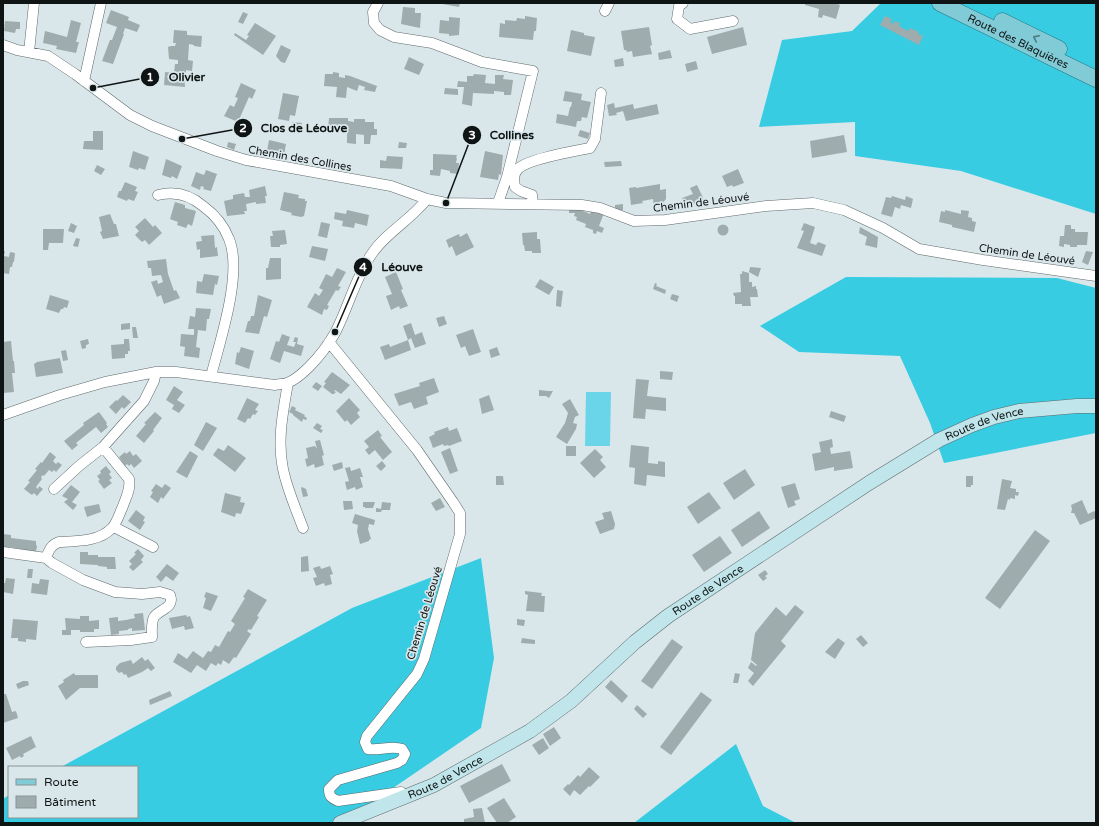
<svg xmlns="http://www.w3.org/2000/svg" width="1099" height="826" font-family="'Varela Round',sans-serif">
<rect width="100%" height="100%" fill="#dae7ea"/>
<path fill="#6ad5e8" d="M586,392H611L610,446H585Z"/>
<path fill="#38cce3" d="M881,3H1096V214L961,171L855,156V122L759,127L782,40L852,31Z
M846,277L1057,278L1096,288V433L944,463L930,423L900,356L799,352L760,326Z
M481,558L494,658L481,728L352,816L329,823H3V799L9,795V817H137V767H61L352,608Z
M736,744L763,806L796,823H634Z"/>
<path fill="#9facae" d="M437,3H460L459,7Z
M805,3H835L840,5L836,19L823,15L822,18L818,17L819,9L805,5Z
M403,7L415,8V13H421L420,28L401,24Z
M111,10L129,17L128,20L140,25L137,32L125,28L123,34H124L113,64L102,61L110,40H112L117,27L106,23Z
M243,12L248,14L243,24L238,22Z
M525,16L537,18L536,31H534L533,40L499,37L500,23L505,24V20L516,21L517,18L525,19Z
M885,16L892,19L890,22L893,24L895,21L900,23L899,26L908,31L910,28L919,32L918,34L923,36L919,45L880,25Z
M449,17L460,18L459,35L449,36V34L439,33L440,20L449,21Z
M71,20L81,23L76,42H79L76,53L56,49L57,46L43,43L45,31L67,37Z
M5,21L20,22V29H16L15,33L4,31Z
M255,23L276,36L263,55L234,35L235,33L246,40L249,36L247,35Z
M649,27L652,45L650,46L652,54L633,57L632,51L627,52L626,50H624L621,31Z
M743,27L747,45L712,54L707,37Z
M174,30L187,31V35L202,36L201,47L194,46V45L189,44L188,60L193,61L192,71L186,70V73L184,72L185,87L164,85L165,72L174,73L175,64H178V60L169,59L168,47L171,46H175L176,43H173Z
M571,30L584,33V35L595,37L591,56L567,51Z
M281,45L291,50L285,63L281,62L276,56Z
M670,50L672,58L659,60L658,53Z
M409,57L424,64L419,75L404,69Z
M623,58L624,66L615,67L614,60Z
M696,61L698,69L687,72L685,64Z
M333,72L339,73V77L345,78V75L350,76L377,86L375,92L364,90L365,87L359,85L357,91L347,87L346,98L336,97L337,87L324,86L325,74H333Z
M474,74L486,75L485,83L495,84V75H504L503,79L513,80L511,95H504V92L494,91V94L473,93L472,106L462,104L464,87H457L458,81L467,82V76H473Z
M241,83L256,90L252,99L249,97L238,122L224,116L230,105L234,107L238,98L235,97Z
M445,88L458,89V95L444,94Z
M565,91L582,94L581,100L591,102L587,118L582,117L581,121H577L576,127L556,123L557,114L568,116L570,107H571L572,102L563,101Z
M283,93L299,96L295,116L290,115L289,121L278,119Z
M614,103L615,108L633,104L634,109L657,104L659,114L626,121L623,111L616,113L617,115L609,116L607,105Z
M329,118H348V121L354,122V119H365V122H374V129H377V135H371L370,144H364V135L356,134V144L347,143V130L328,129Z
M292,122L302,123L301,130H292Z
M580,130L590,133L588,139L578,136Z
M93,131H103V150L83,149L84,141H93Z
M844,135L847,152L812,158L810,141Z
M269,140L286,144L284,155L267,151Z
M228,142L236,144L234,150L227,147Z
M399,142L407,143L406,148H398Z
M133,151L149,157L145,170L139,168L138,170L129,167Z
M485,151L503,155L501,175L499,174L498,180L480,177Z
M433,154L457,155L456,158H457L456,163H459L458,174L450,173V171L441,169L440,176L430,175V170H433Z
M387,156L403,157L402,169L380,168V160L386,161Z
M166,159L182,166L177,179L172,176L171,178L162,175Z
M621,161L622,166L605,167L604,162Z
M97,165L105,169L101,175L94,171Z
M738,169L744,183L733,187L732,185L727,187L722,176Z
M206,170L217,174L211,191L203,189L204,187L201,186L200,190L191,186L196,172L204,175Z
M125,182L137,187L135,191L138,192L134,201L128,199L127,201L117,197L119,191H121Z
M660,184V190L666,189V199L662,204L654,207L653,199L642,201L643,203L631,205L629,188L636,187V188Z
M697,185L704,200L699,202L700,205L698,206L697,203L686,207L682,198L693,194L690,188Z
M265,186L267,196H265L266,203L256,204V202L246,204L247,211H244L245,214L227,216L224,201L233,199V195L244,193L245,197H250L249,190Z
M284,192L299,195L298,198L305,199V201H307L304,216L301,217L291,215L292,213L280,210Z
M892,196L905,200L906,196L913,199L911,208L901,205L900,209L895,207L892,217L881,214L886,197L891,198Z
M175,202L185,205V208L196,211L192,226L188,224L186,228L177,225L178,222L170,219Z
M623,204V210L615,211V205Z
M569,208H577L590,214L591,209L604,213L599,226L604,228L602,233L597,231L596,234L593,233V230L585,227L586,224L576,220L577,217L574,216L575,213H569Z
M347,210L369,215L367,226L355,223L354,228L342,226L343,221L334,219L335,212L346,214Z
M945,210L961,214V210L969,211L968,217L972,218V221L976,222L974,232L952,227V225L939,222L941,211L945,212Z
M110,214L114,224H116L119,236L103,239L100,232L102,231L99,217Z
M145,218L153,227L155,225L162,233L149,245L145,240L142,242L135,235L139,231L135,227Z
M321,222L330,224L327,238L318,236Z
M71,223L77,226L74,233L68,231Z
M804,223L815,227L810,243L816,245L818,242L826,245L822,256L797,248L804,231L801,230Z
M717.5 230a5.5 5.5 0 1 1 11 0a5.5 5.5 0 1 1-11 0Z
M1065,225H1071V229H1075V232H1088L1087,245H1077V247H1070V245L1064,244V247L1059,246L1060,236H1064Z
M860,227L878,237L877,248L865,245L867,237L859,233Z
M43,229H64L63,243H49L48,250H43Z
M285,230L287,244L280,245V247H271L270,236H273L272,231Z
M537,232V239H540L541,253H532V251H525L524,245H523L522,233Z
M467,233L474,247L456,256L452,246L449,248L446,240L459,234L460,237Z
M214,235L215,248L217,247L218,256L200,258V249L197,250L196,242L202,241L201,236Z
M76,238L80,239L78,247L73,246Z
M312,246L328,249L325,261L309,257Z
M3,251H5L4,256L9,257L10,252L15,253L14,262H13L12,267H10L9,274L3,273Z
M1086,251L1093,252L1088,265L1082,262Z
M270,258H281V279L266,280V268H268Z
M166,259L168,274L174,291L176,290L180,298L164,304L161,295L157,297L151,282L157,280L158,284L163,282L161,275L152,276L151,268H148L147,261Z
M750,267L761,268L758,277L749,272Z
M337,268L346,272L338,286L341,287L338,291L336,290L327,305L329,306L327,310L324,309L322,315L307,307L315,293L319,296L323,290L319,288L326,274L332,277Z
M742,271L749,273V282H752V287L756,286V289H757L758,297H750L751,306H742V304H735V296H734L733,293L741,292L740,274H742Z
M396,272L403,289L401,290L408,306L400,309L399,306L391,310L386,296L392,294L385,277Z
M204,274L219,276L217,285L215,284L213,295L196,293L197,281L202,282Z
M540,279L554,287L549,295L535,287Z
M655,283L657,284L656,286L666,290L665,294L653,289Z
M557,290L563,291L561,307L556,306Z
M672,294L679,296L677,302L670,299Z
M50,295L69,301L67,308L64,307L63,309H61L59,313L46,309Z
M258,295L272,300L267,317L264,316L259,334L245,332L248,321H250L251,316H254Z
M196,308L211,309L209,319H207L206,331L198,330L196,347L200,348L199,358L184,356L185,347L180,346L181,334L194,335V329H188L190,316L195,317Z
M444,316L447,324L439,327L436,318Z
M130,323V329L121,330V324Z
M411,323L415,335L422,332L426,344L415,348L411,338L408,340L403,326Z
M132,327H136L138,338H133Z
M473,329L481,352L469,356L465,346L461,348L456,335Z
M282,334L290,337L287,345L294,347L296,342H293L295,337L298,338L297,344L304,346L301,356L284,351L280,363L270,359L276,341L279,342Z
M88,339L89,344L86,345V348L82,349L80,341Z
M124,339H129L130,351H128V354H125V358L112,359L111,345L124,344Z
M408,340L411,350L385,360L380,347L389,344L390,347Z
M11,341L13,361H14L15,373H12L14,392L3,393V386H4L3,342Z
M241,347L254,351L249,369L235,364L237,352L239,353Z
M497,347L500,355L491,358L489,350Z
M66,350L68,360L63,361L61,351Z
M60,358L63,373L36,377L34,364L37,362Z
M660,371L673,372L672,380L660,379Z
M332,372L350,385L341,394L335,390L334,391L336,392L334,394H332L323,387L326,383L324,382Z
M434,378L439,392L426,397L428,404L414,409L411,402L399,406L394,394L420,386L419,383Z
M636,379L649,380L647,396L666,398V411L646,409L645,419L633,418Z
M316,382L322,386L318,391L312,387Z
M174,386L183,392L177,400L185,405L179,413L172,409L174,405L166,400Z
M539,390L548,391H553L549,398L546,396H539Z
M123,395L131,402L124,409L122,407L116,414L109,407L116,400L117,401Z
M489,395L494,410L482,414L479,399Z
M247,398L259,404L255,410L258,411L255,415L253,414L250,419L248,418L245,423L237,419Z
M349,398L360,410L357,413L360,417L351,425L347,420L345,422L336,411Z
M570,399L579,415L575,417L573,423L577,424L576,429L567,444L556,437L565,423L568,413L562,404Z
M292,406L296,408L295,410L305,415L304,416L307,418L306,420L303,419L302,422L293,415V414L289,412Z
M831,411L846,416L844,422L829,417Z
M99,412L107,423L106,424L108,427L101,433L96,427L76,443L78,445L72,450L64,441L84,425L83,423Z
M155,412L162,418L153,430L154,431L144,443L136,436L146,424L144,423Z
M206,422L217,428L203,451L194,445Z
M317,423L322,426L320,429L323,430L321,433L313,428Z
M448,427L449,431L457,428L462,441L449,446L448,445L444,446L443,444L433,448L429,437L435,434L434,432Z
M378,430L382,436L380,437L392,452L383,460L375,450L369,455L365,450L369,447L364,441Z
M832,439L833,447L830,448L831,454L850,451L853,468L834,471V467L815,471L812,454L821,452L819,442Z
M320,440L324,455L322,456L324,465L315,468L314,464L307,467L305,459L308,458L306,448L315,446L317,449L315,441Z
M228,445L246,458L235,472L213,455L218,448L224,451Z
M631,445L649,447L648,463L658,464V461L665,462V477L647,475L646,486L634,484L635,468L629,467Z
M566,446H576V456H566Z
M450,448L458,471L450,474L441,452Z
M595,449L603,457L600,460L606,467L594,478L580,463Z
M130,451L133,456L136,454L142,461L134,468L131,464L129,466L127,464L125,466L119,457L125,452L126,454Z
M190,451L198,456L187,478L176,472Z
M50,452L56,457L53,461L56,464L58,462L62,465L56,472L54,470L52,472L49,470L44,476L43,475L41,477L42,479L36,487L38,489L39,486L43,489L37,496L34,493L32,495L24,489L30,482L28,481L37,470L35,469L41,462L42,463Z
M382,461L386,466L381,471L376,466Z
M342,462L343,468L334,471L332,465Z
M106,466L111,472L109,474L112,478L109,480L112,483L104,489L98,481L100,480L97,476L101,473L100,471Z
M350,467L351,471L360,468L363,477H360L363,487L356,490L355,487L347,490L345,482L349,481L345,468Z
M745,469L755,485L734,500L723,483Z
M496,476H503L504,485H496Z
M966,476H973V485H971V487H966Z
M1002,479L1012,481L1010,488L1016,489V492H1019L1018,496L1015,495V499L1010,498V500L1008,499L1005,510L997,509Z
M795,483L800,499L794,501L796,505L788,508L781,487Z
M156,484L162,488L165,484L171,488L163,499L161,497L158,503L150,497L153,492L151,491Z
M71,485L80,492L72,502L77,505L73,510L64,502L68,499L62,496Z
M302,487L306,489L308,496L303,497L301,488Z
M709,492L721,508L698,524L687,507Z
M225,493L241,497L240,502L245,503L241,514L236,513L235,517L221,512Z
M440,498L445,507L436,511L431,503Z
M1082,500L1088,514L1094,511L1096,513V518L1080,525L1074,513H1071L1072,509L1071,505Z
M343,501H352L353,509L344,510Z
M363,502H375L373,508H365V507H363Z
M382,502L391,503L390,510H382L381,512H376V508L381,509Z
M99,504L101,512L87,517L84,507Z
M136,510L145,517L143,521L145,522L140,530L128,521Z
M611,511L615,524L614,529L600,534L595,522L604,519L602,513Z
M759,511L770,528L742,547L731,530Z
M355,514L375,520L374,525L369,524L368,529L371,539L369,540V541L360,544L357,531L358,525L352,523Z
M1035,530L1050,541L1000,609L985,598Z
M3,534L11,535V538L36,541V545L37,546L36,552L10,547L9,549H3Z
M720,536L732,553L704,572L692,555Z
M138,549L144,556L141,560L143,562L133,571L129,567L132,564L129,561L136,554L134,553Z
M80,552H88V555H98V557H115L116,569H107V567L98,566V565L80,564Z
M308,556L309,571L301,572V557Z
M167,564L179,573L173,581L166,576L161,582L156,577Z
M320,566L321,569L330,566L333,574L330,575L332,584L325,586L324,583L316,586L313,578L317,577L313,568Z
M28,569H33L32,578H27Z
M765,570L768,574L765,576L767,578L763,581L758,575Z
M6,578L15,579L13,594L3,592V583H5Z
M40,579L49,580L47,595L31,593L32,583L39,584Z
M248,589L267,600L257,616L259,617L251,630L249,629L247,631L251,634L236,658L234,657L229,664L223,660L221,665L218,663L216,666L211,663L206,671L197,665L191,673L173,662L178,653L187,659L193,651L203,658L208,651L211,652L215,645L219,647L228,631L230,632L235,624L231,621L245,598L243,597Z
M525,591L542,593L541,596H545L544,612L526,611L528,595L525,594Z
M206,592L218,596L211,611L203,608L206,598L204,597Z
M795,605L804,612L781,641L786,646L753,686L748,681L754,673L748,668L751,662L756,666L757,665L751,660L755,633L776,607L786,616Z
M143,613L145,630L132,631V628L128,629V630L119,631V634L111,635L109,618L118,617V621L126,620L135,618L134,614Z
M186,615L187,617L190,616L194,628L185,630L184,626L172,629L169,618Z
M80,616H89V621L99,620V629H94V632H80V630H71V635H62V630H66L65,618L80,619Z
M13,619L38,621L36,640L26,639V642L18,641V638H11Z
M517,619L525,620L524,626L517,625Z
M861,635L868,643L863,647L856,639Z
M522,638L535,640V644L521,643Z
M838,638L845,643L835,659L825,652Z
M672,639L683,647L652,689L641,681Z
M142,657L145,661L148,659L155,668L151,671L148,668L142,672L128,678L126,674L124,675L122,672L119,673L116,670V667L120,663L131,660L133,664Z
M74,673L75,675H98V688H80L66,700L58,686L64,682L63,680Z
M735,673L740,674L738,683H733Z
M611,680L628,696L622,703L605,687Z
M23,681H28L29,685L18,689L16,684Z
M170,691L172,696L150,705L149,700Z
M701,692L712,700L671,755L660,747Z
M3,694H6L12,712L16,711L18,718L3,723Z
M637,705L647,714L643,718L634,709Z
M554,727L561,738L550,746L543,734Z
M31,736L36,747L23,754L24,756L21,758L20,756L12,760L6,748Z
M543,738L549,748L539,755L532,745Z
M502,764L511,781L469,803L460,786Z
M589,767L600,777L590,787L589,786L580,795L574,790L570,796L563,789L568,784L569,785L578,775L580,777Z
M504,798L516,817L507,823H497L487,808Z
M482,808L485,823H464V819L474,817L473,809Z"/>
<g fill="none" stroke-linecap="round" stroke-linejoin="round">
<defs>
<path id="minor" d="M378,3L373,12L374,23L380,30L394,37L432,43L482,62L533,71L507,177L498,203
M683,3L679,6L677,19L690,29L733,21
M605,11L609,3
M3,45L17,50L48,56L75,74L130,115L152,126L217,151L246,160L391,186L427,199L446,203L582,205L600,208L634,221L665,220L766,206L813,203L844,210L883,228L919,249L983,260L1096,276
M29,52L34,3
M84,81L101,3
M158,195C174,191 190,195 203,206C214,214 224,226 229,239C243,273 220,341 211,376
M532,203V195L521,191L515,187C514,180 513,174 518,169C527,159 575,151 590,148L595,139L601,93
M329,342L417,450L453,502L460,513V534L424,659L417,674L367,736L365,742L368,749C380,751 391,745 402,749L405,754L402,760L397,763L338,780L329,789C329,796 331,798 338,801L401,792L406,797
M288,383C283,411 277,441 283,469C287,489 296,509 303,528
M3,415L60,395L105,382L156,372H176L275,385C279,384 284,384 287,383C296,380 303,373 309,367C319,357 328,345 335,333C348,308 355,279 371,255C385,233 411,220 427,199
M54,489L79,466L103,447L144,401L154,381L156,372
M114,527L153,547
M3,552L46,558L52,563L83,580L115,592L142,594L160,592L170,595C175,608 160,609 154,617C151,623 152,631 152,637L131,640L86,642
M46,558C49,550 51,545 59,542C77,541 99,542 112,528C117,523 120,512 123,506C126,497 131,489 129,479L103,447"/>
<g id="secondary">
<path id="s1" d="M340,823L434,785L530,731L571,701L635,642L668,616L869,483L939,440L972,425L994,417L1019,411L1077,406H1096"/>
</g>
<g id="primary">
<path id="s2" d="M940,3L1096,79"/>
<path d="M1002,21L1059,49"/>
</g>
</defs>
<use href="#minor" stroke="#5e6a6c" stroke-width="11"/>
<use href="#secondary" stroke="#5e6a6c" stroke-width="15"/>
<use href="#primary" stroke="#227581" stroke-width="17"/>
<use href="#minor" stroke="#fff" stroke-width="10"/>
<use href="#secondary" stroke="#c0e5eb" stroke-width="14"/>
<use href="#primary" stroke="#81cbd7" stroke-width="16"/>
</g>
<defs><path id="oneway-chevron" d="M-2-3.5L2.5 0L-2 3.5" fill="none" stroke-width="1.6" stroke-linecap="round" stroke-linejoin="round"/></defs>
<use stroke="#4e797f" href="#oneway-chevron" transform="translate(1036 38) rotate(-154)"/>
<g text-anchor="middle" stroke-width="3.5" stroke-linejoin="round" paint-order="stroke">
<g font-size="11" fill="#0f1414" stroke="#dae7ea">
<text dy="4" stroke="none"><textPath href="#s2" startOffset="87">Route des Blaquières</textPath></text>
<text transform="translate(300 158) rotate(10)" y="4">Chemin des Collines</text>
<text transform="translate(701 202) rotate(-7)" y="4">Chemin de Léouvé</text>
<text transform="translate(1027 254) rotate(8)" y="4">Chemin de Léouvé</text>
<text dy="4" stroke="none"><textPath href="#s1" startOffset="763">Route de Vence</textPath></text>
<text dy="4" stroke="none"><textPath href="#s1" startOffset="439">Route de Vence</textPath></text>
<text transform="translate(424 613) rotate(-73)" y="4">Chemin de Léouvé</text>
<text dy="4" stroke="none"><textPath href="#s1" startOffset="115">Route de Vence</textPath></text>
</g>
</g>
<path fill="none" stroke="#0f1414" stroke-width="1.5" d="M93 88L150 77M182 139L243 128M446 203L472 135M335 332L363 267"/>
<g fill="#0f1414" stroke="#dae7ea" stroke-width="1.5">
<circle cx="93" cy="88" r="4"/>
<circle cx="182" cy="139" r="4"/>
<circle cx="446" cy="203" r="4"/>
<circle cx="335" cy="332" r="4"/>
<circle cx="150" cy="77" r="10"/>
<circle cx="243" cy="128" r="10"/>
<circle cx="472" cy="135" r="10"/>
<circle cx="363" cy="267" r="10"/>
</g>
<g font-size="12" text-anchor="middle" font-weight="bold" fill="#fff">
<text x="150" y="81">1</text>
<text x="243" y="132">2</text>
<text x="472" y="139">3</text>
<text x="363" y="271">4</text>
</g>
<g font-size="12" text-anchor="middle" font-weight="bold" fill="#0f1414" stroke="#dae7ea" stroke-width="3.5" stroke-linejoin="round" paint-order="stroke">
<text x="187" y="81">Olivier</text>
<text x="304" y="132">Clos de Léouve</text>
<text x="512" y="139">Collines</text>
<text x="402" y="271">Léouve</text>
</g>
<rect width="1099" height="826" fill="none" stroke="#0f1414" stroke-width="8"/>
<rect x="8" y="766" width="130" height="52" fill="#dae7ea" stroke="#899394"/>
<rect x="16" y="779" width="20" height="6" fill="#81cbd7" stroke="#899394"/>
<text x="44" y="786" font-size="12" fill="#0f1414">Route</text>
<rect x="16" y="796" width="20" height="12" fill="#9facae" stroke="#899394"/>
<text x="44" y="806" font-size="12" fill="#0f1414">Bâtiment</text>
</svg>
